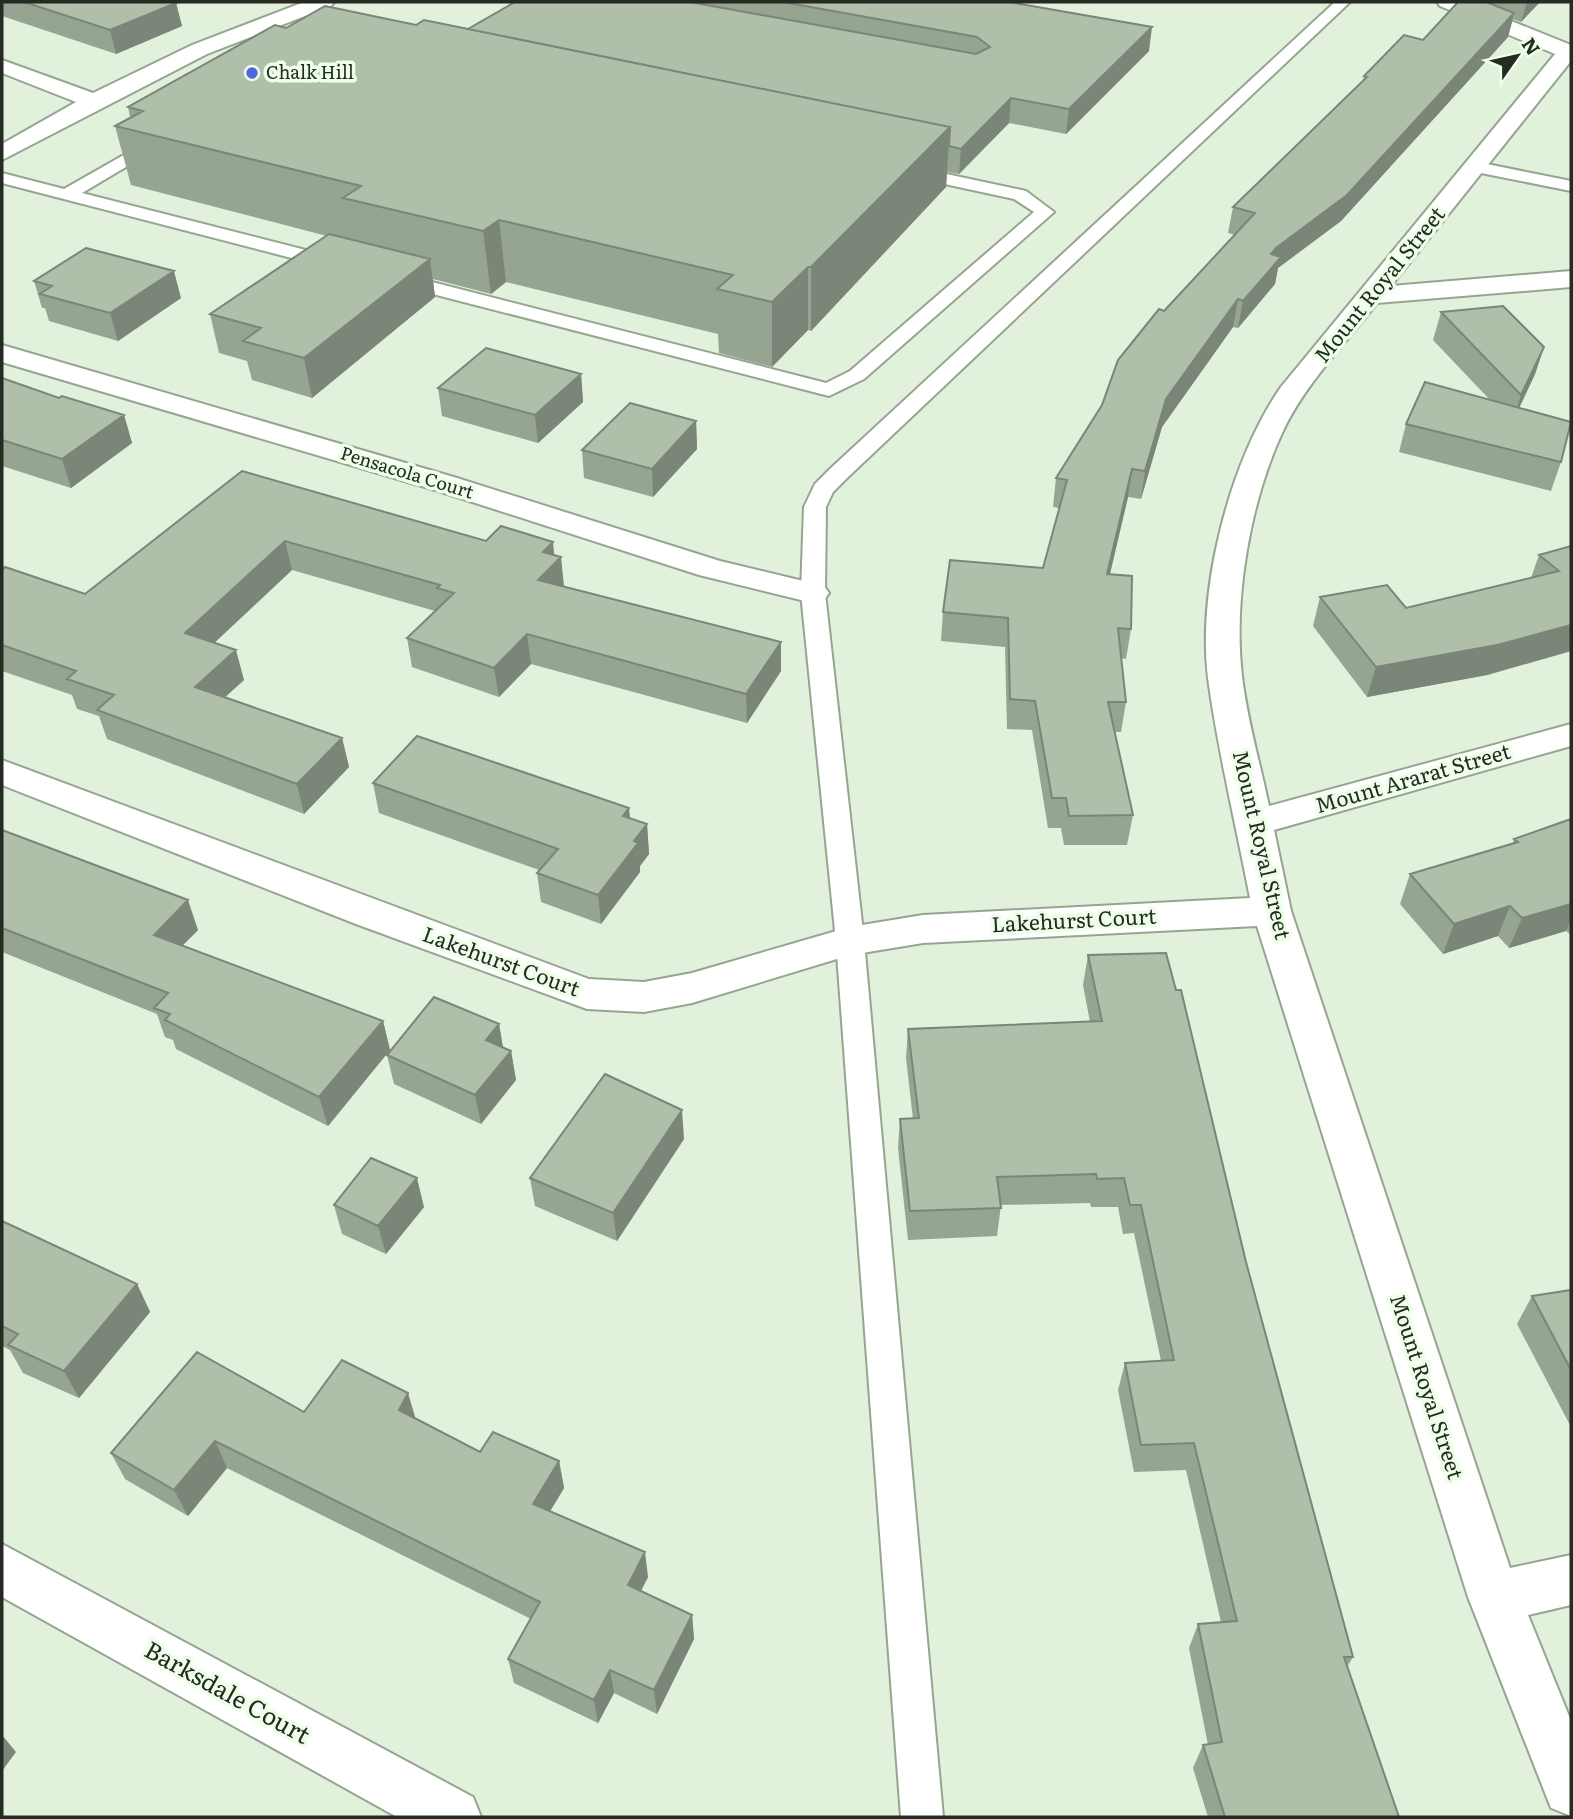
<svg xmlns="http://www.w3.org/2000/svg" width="1573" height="1819" font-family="Literata,serif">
<rect width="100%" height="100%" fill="#e1f1db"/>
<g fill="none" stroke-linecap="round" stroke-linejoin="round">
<defs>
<path id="lane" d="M1335,2H1350L847,478L833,492L826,507L825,593L864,941L943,1817H901L836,941L801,593L804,507L815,484L831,468Z
M157,136L163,137L165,141L163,145L82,193L341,259L343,263L341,267L334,269L2,183V173L64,189Z
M1477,162L1571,181V191L1471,171L1468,167L1471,163Z
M909,166L1026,191L1054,212L864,379L829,396L390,283L388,279L397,273L826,383L850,371L1034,212L1014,199L903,175L900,171Z"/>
<path id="street" d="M304,2H334L331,6L207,54L2,160V144L76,102L2,73V60L93,93L192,45Z
M1437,2H1464L1571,45V61L1391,286L1571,271V287L1377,303C1345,344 1305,384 1283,431C1250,501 1233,600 1242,676C1247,719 1260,763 1269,806L1571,724V746L1274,830L1291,911L1510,1568L1571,1555V1605L1528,1615L1571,1721V1816L1551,1808L1468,1597L1257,926L923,943L850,955L692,1003L644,1012L587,1009L356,924L2,785V760L589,979L644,982L692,973L850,927L923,915L1250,898C1236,825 1218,752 1208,678C1197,589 1230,460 1281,387L1555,54L1440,6Z
M2,345L457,478L720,561L824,586L829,593L824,600L813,603L699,575L435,490L2,362Z
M2,1544L473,1797L481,1817H397L2,1597Z"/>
</defs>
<use href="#lane" stroke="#96a591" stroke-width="4"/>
<use href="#street" stroke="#96a591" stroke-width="4"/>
<use href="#lane" fill="#fff" fill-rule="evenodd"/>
<use href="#street" fill="#fff" fill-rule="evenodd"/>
</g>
<path fill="#96a492" d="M2,2H173L176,3L182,26L116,54L2,16Z
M515,2H1009L1149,51L1066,134L1009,123L959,174L947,172L946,187L811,331L808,330L772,367L719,353L718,334L506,282L491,294L433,279L435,297L312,398L252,380L247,361L219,353L210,314L327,236L131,185L115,126L130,117L128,107L286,28L416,25L468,29Z
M1458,2H1540L1521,22L1513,19L1508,37L1341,221L1278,268L1275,284L1238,328L1233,327L1162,427L1141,499L1128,497L1110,574L1131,629L1126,659L1121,658L1126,702L1121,732H1115L1133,815L1127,845H1064L1061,828H1048L1032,730L1007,729L1005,647L941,641L943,612L1043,568L1059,508L1053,507L1056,478L1164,311L1235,235L1228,233L1233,207L1363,81L1364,76L1423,40Z
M34,281L181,298L118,341L49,321L45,308H42Z
M1441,312L1544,347L1535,374L1519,408L1561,462L1551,491L1399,452L1406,424L1490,400L1433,340Z
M581,374L583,402L538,443L442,416L438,388Z
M2,378L59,398L124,415L132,443L71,488L2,466Z
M696,421L697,449L653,497L584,478L582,450Z
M242,471L486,541L554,555L563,587L781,671L747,723L531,664L499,697L412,667L407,638L435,611L292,570L214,643L244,680L225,697L342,738L349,767L304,814L107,739L99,716L77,709L72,695L2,671V570L85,594Z
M1571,546V651L1487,675L1367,697L1313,626L1320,597L1406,608L1531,578L1539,555Z
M373,783L630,819L647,824L649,854L640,866V872L601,924L541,902L537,873L539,870L379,813Z
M1571,819V935L1566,931L1509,948L1498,936L1443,954L1400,904L1410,874L1513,843L1514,839Z
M2,830L198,930L182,946L383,1021L390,1050L328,1126L176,1049L173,1040L165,1037L157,1014L2,952Z
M1088,955L1246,1262L1353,1657L1347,1667L1399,1817H1208L1193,1768L1203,1745H1208L1189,1648L1198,1624L1221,1622L1186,1470L1134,1472L1118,1390L1125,1363L1161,1361L1134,1233L1123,1234L1118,1207H1091L1090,1203L1001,1205L997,1236L908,1240L898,1148L900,1119H913L906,1058L908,1029L1090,1022L1083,985Z
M499,1024L503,1048L511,1051L516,1080L481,1124L394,1084L387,1055Z
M684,1139L617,1241L535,1206L530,1178Z
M334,1205L424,1207L386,1254L342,1234Z
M2,1221L137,1284L150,1312L79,1398L23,1373L10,1350L2,1346Z
M1571,1290V1427L1517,1324L1532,1296Z
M304,1412L415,1418L480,1452L559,1461L564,1488L550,1511L648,1577L641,1591L692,1615L694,1639L657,1714L614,1693L598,1723L514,1683L508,1659L531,1619L227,1468L188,1516L125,1479L111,1453Z"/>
<path fill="#7a8677" d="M1527,2H1540L1521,22Z
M176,3L182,26L116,54L110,30Z
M1514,13L1508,37L1341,221L1278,268L1275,284L1238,328L1243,301L1276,248Z
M1152,27L1149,51L1066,134L1069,109Z
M1011,98L1009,123L959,174L961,149Z
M950,127L946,187L811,331V267Z
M499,220L506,282L491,294L483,231Z
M430,259L435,297L312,398L304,358Z
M808,267V330L772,367V302Z
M174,271L181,298L118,341L110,313Z
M1238,299L1233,327L1162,427L1141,499L1145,471L1166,399Z
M1544,347L1535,374L1512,423L1521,395Z
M581,374L583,402L538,443L535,415Z
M124,415L132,443L71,488L62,459Z
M696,421L697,449L653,497L652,469Z
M1132,469L1128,497L1103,603L1107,574Z
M285,541L292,570L194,662L185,633Z
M553,542L555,563L561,557L564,586L542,609L538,580L543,552Z
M1571,625V651L1487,675L1367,697L1376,667Z
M527,634L531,664L499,697L494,668Z
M781,642V671L747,723L746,694Z
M236,650L244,680L204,716L195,687Z
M342,738L349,767L304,814L297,784Z
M629,808L632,838L623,816Z
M647,824L649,854L640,866V872L601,924L598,895L634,841Z
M188,900L198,930L164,964L154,935Z
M1571,904V919L1566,931L1509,948L1522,918Z
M1510,906L1498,936L1443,954L1454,924Z
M383,1021L390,1050L328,1126L319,1097Z
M499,1024L504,1054L486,1040Z
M511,1051L516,1080L481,1124L475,1095Z
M682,1110L684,1139L617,1241L613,1213Z
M417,1178L424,1207L386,1254L378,1226Z
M137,1284L150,1312L79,1398L64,1371Z
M408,1393L416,1420L399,1410Z
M215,1441L227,1468L188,1516L174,1490Z
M559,1461L564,1488L539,1530L533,1504Z
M645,1552L648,1577L631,1610L628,1585Z
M692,1615L694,1639L657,1714L654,1690Z
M610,1670L614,1693L598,1723L594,1700Z
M2,1735L16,1752L2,1771Z"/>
<path fill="#afbfaa" stroke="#7a8677" stroke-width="2" d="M24,2H173L176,3L110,30Z
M515,2H690L976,54L990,47L977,37L783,2H1009L1152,27L1069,109L1011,98L961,149L949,146L950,127L468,29Z
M1458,2H1486L1514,13L1347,195L1276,248L1271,254L1281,257L1243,301L1238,299L1166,399L1145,471L1132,469L1107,574L1132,576L1131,629L1118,628L1126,702H1108L1133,815L1069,816L1066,798H1052L1035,701L1010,699L1008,618L943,612L950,560L1043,568L1067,480L1056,478L1102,405L1118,360L1159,309L1164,311L1255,213L1233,207L1367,77L1364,76L1404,35L1423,40Z
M325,6L416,25L424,20L950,127L811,267H808L772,302L717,289L733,275L499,220L483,231L343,198L361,186L115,126L143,111L128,107L275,25L286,28Z
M329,234L430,259L304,358L243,341L261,328L210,314Z
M86,248L174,271L110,313L40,294L52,286L34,281Z
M1503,306L1544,347L1521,395L1441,312Z
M486,348L581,374L535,415L438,388Z
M2,378L59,398L62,396L124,415L62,459L2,440Z
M1425,382L1571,422L1561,462L1406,424Z
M630,403L696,421L652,469L582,450Z
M242,471L486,541L501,526L553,542L543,552L561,557L538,580L781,642L746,694L527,634L494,668L407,638L454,593L437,588L440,585L285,541L185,633L236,650L195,687L342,738L297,784L97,710L114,695L67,679L76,671L2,645V570L5,567L85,594Z
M1571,546V625L1497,645L1376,667L1320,597L1387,585L1406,608L1559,571L1539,555Z
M417,736L629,808L623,816L647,824L634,841L638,843L598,895L537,873L558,849L373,783Z
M1571,819V904L1522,918L1510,906L1454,924L1410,874L1518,842L1514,839Z
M2,830L188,900L154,935L383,1021L319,1097L165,1020L170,1014L154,1008L168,993L2,928Z
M1166,953L1176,990H1181L1246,1262L1353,1657H1344L1399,1817H1225L1203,1745L1222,1742L1198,1624L1237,1621L1194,1443L1141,1445L1125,1363L1174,1360L1141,1205H1130L1124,1178L1097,1179L1096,1174L997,1177L1001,1208L910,1211L900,1119L919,1118L908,1029L1102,1021L1088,955Z
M434,997L499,1024L486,1040L511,1051L475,1095L387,1055Z
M605,1074L682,1110L613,1213L530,1178Z
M371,1158L417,1178L378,1226L334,1205Z
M2,1221L137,1284L64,1371L8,1345L18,1334L2,1326Z
M1571,1290V1370L1532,1296Z
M197,1352L304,1412L342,1360L408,1393L399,1410L480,1452L493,1432L559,1461L533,1504L645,1552L628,1585L692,1615L654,1690L610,1670L594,1700L508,1659L540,1602L215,1441L174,1490L111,1453Z"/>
<circle fill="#5167dc" stroke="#eeffe9" stroke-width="2.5" cx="252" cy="73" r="7"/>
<g text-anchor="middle" stroke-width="7" stroke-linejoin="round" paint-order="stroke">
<g font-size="18" fill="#252b23" stroke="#eeffe9" text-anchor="start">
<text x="266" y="79">Chalk Hill</text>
</g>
<g font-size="18" fill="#252b23" stroke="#eeffe9">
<text transform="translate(407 473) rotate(17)" y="6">Pensacola Court</text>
</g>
<g font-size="21" fill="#252b23" stroke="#eeffe9">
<text transform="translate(1380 285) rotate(-51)" y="7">Mount Royal Street</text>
<text transform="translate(1413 779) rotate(-16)" y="7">Mount Ararat Street</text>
<text transform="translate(1261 845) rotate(77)" y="7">Mount Royal Street</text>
<text transform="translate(1074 921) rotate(-3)" y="7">Lakehurst Court</text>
<text transform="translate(501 962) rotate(20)" y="7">Lakehurst Court</text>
<text transform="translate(1426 1387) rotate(72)" y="7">Mount Royal Street</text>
</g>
<g font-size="24" fill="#252b23" stroke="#eeffe9">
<text transform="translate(227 1693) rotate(29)" y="8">Barksdale Court</text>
</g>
</g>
<rect width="1573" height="1819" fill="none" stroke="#252b23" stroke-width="7"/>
<g transform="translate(1517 56) rotate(56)" stroke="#eeffe9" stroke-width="5" paint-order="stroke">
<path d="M0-5L12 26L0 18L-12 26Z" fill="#252b23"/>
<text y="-10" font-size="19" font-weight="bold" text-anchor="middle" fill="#252b23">N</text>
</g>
</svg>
